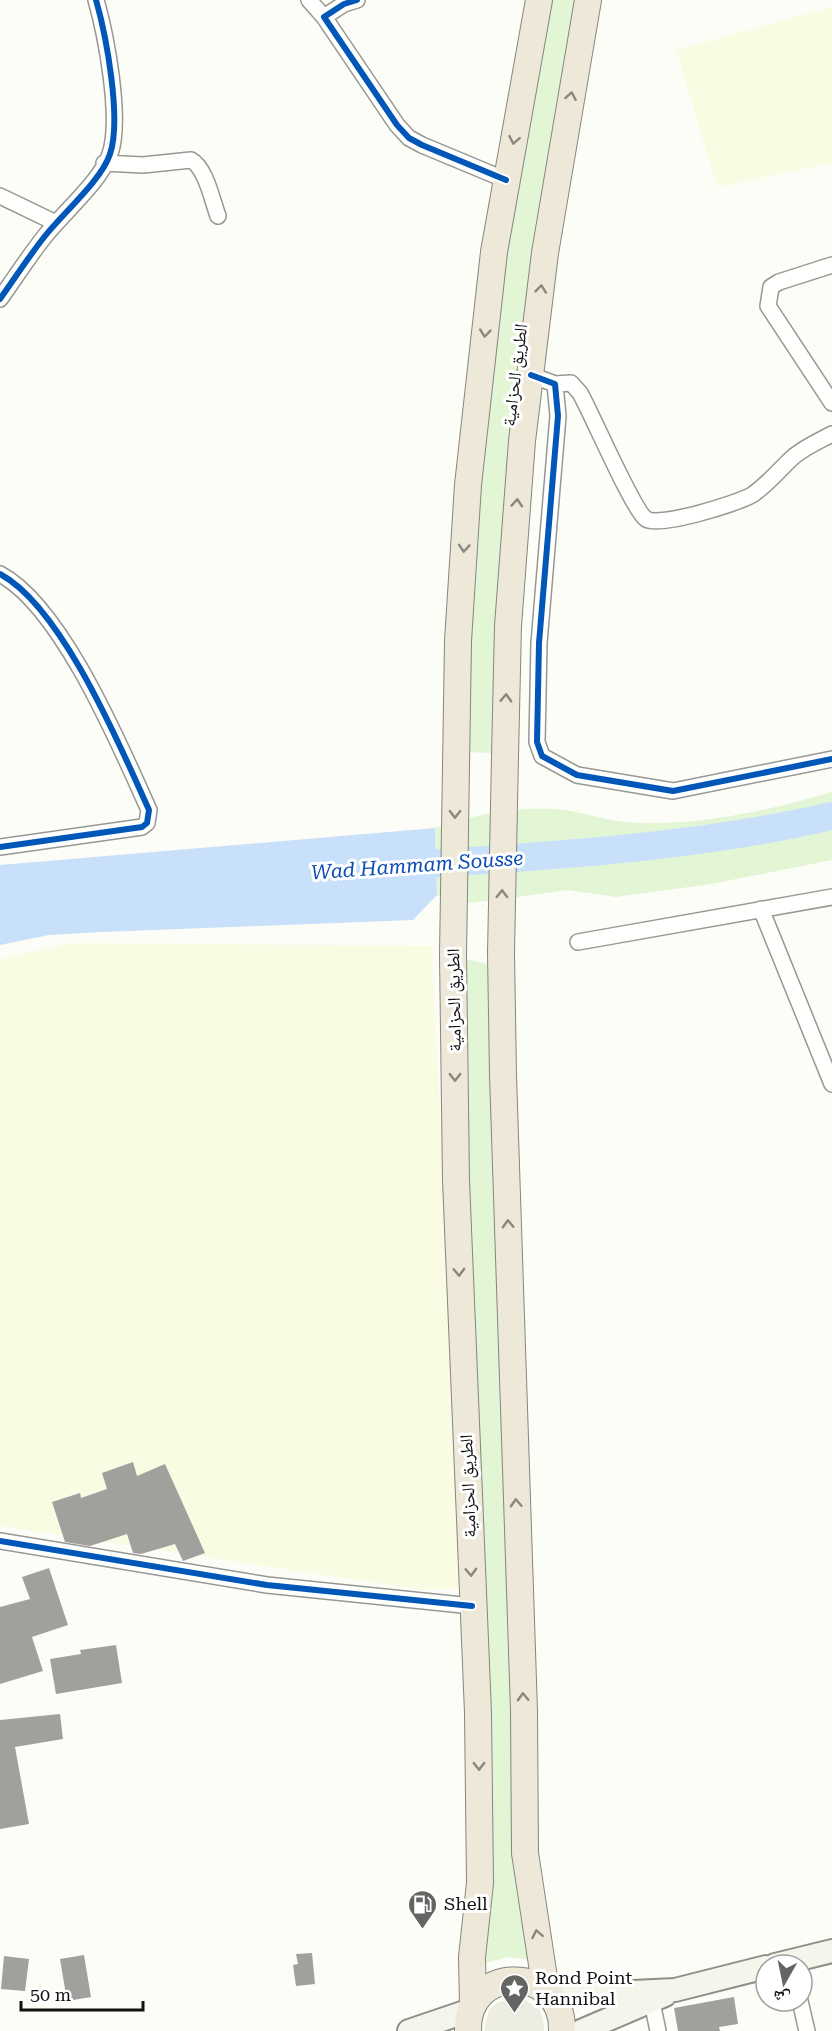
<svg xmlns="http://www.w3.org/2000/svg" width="832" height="2031" font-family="'Roboto Serif','Noto Naskh Arabic',serif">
<rect width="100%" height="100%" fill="#fdfdf7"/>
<path fill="#f9fbe2" d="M832,7V163L717,187L676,50Z
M71,943L432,946L463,1588L422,1590L0,1526V959Z"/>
<path fill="#e2f5d5" d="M549,0H580L493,753L464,752L478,500L508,239Z
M832,792V860L711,884L616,897L568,890L472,903L437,895L435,828C474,815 515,806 556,809C579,811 601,819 624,822C694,828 766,811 832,792Z
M462,958L492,965L532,1960L509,1957L481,1964Z"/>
<path fill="#eeede2" d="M514,1997L524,1999L539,2009L543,2018L544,2031H484L489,2010L497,2003Z"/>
<path fill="#c9e0fa" d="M435,828L437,895L413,920L103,932L49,935L0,945V865Z"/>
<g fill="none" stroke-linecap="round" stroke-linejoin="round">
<path stroke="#c9e0fa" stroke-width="28" d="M396,866C542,856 690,849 832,816"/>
</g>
<path fill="#a1a09c" d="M133,1462L137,1476L165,1464L205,1553L183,1561L175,1544L141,1554L133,1553L127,1534L90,1546L65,1542L52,1502L80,1493L81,1498L107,1489L102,1473Z
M49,1568L68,1625L32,1637L43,1671L0,1684V1607L30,1599L22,1577Z
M116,1645L122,1683L56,1694L50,1659L81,1654L80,1650Z
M60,1714L63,1739L15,1747L29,1824L0,1829V1720Z
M312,1953L315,1984L296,1986L293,1965L298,1964L296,1954Z
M84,1955L91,1997L67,2001L60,1959Z
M4,1956L29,1959L25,1991L1,1989Z
M734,1997L738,2024L719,2027L720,2031H678L674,2008Z"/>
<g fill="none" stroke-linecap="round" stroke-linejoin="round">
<defs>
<path id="minor" d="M309,0L324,17
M357,0L344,4L324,17L397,125L409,138L422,145L506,180
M104,163L143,165L191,160C206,168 212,200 218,216
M0,196L56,223
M832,265L779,282L771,287L768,306L832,403
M0,299C15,278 29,256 45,236C63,213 101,181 110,154C122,119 106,35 96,0
M531,375L555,384L558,416L539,643L537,742L542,756L577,775L673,791L832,759
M555,384L571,383L580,393C592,414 633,510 646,519C659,528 738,503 752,495C768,484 778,471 792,458C803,448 819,441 832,434
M0,574C62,607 120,746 149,810L147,823L142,827L0,847
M761,909L832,1084
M578,942L832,897
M0,1541L267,1585L472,1606
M800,2001L807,2031
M652,2002L658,2031"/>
<path id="secondary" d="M775,1965L832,1951
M550,1996L675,1990L766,1967
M409,2031L471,2010
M581,2031L665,1995"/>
<path id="trunk" d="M546,1991L525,1853L524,1711L503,1075L501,953L505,756L508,626L522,441L545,253L588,0
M473,2005L472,1957L480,1883L478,1713L456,1180L453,955L458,641L468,485L494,252L539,0
M468,2031C466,1963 564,1964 562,2031"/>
</defs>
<use href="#minor" stroke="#979795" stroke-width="18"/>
<use href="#secondary" stroke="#8e8e8b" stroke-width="26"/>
<use href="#trunk" stroke="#858582" stroke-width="28"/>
<use href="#minor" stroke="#fffffe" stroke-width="15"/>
<use href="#secondary" stroke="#f5f6eb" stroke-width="22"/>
<use href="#trunk" stroke="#ede8d8" stroke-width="26"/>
<defs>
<path id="cycleway" d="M357,0L344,4L324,17L397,125L409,138L422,145L506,180
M0,299C15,278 29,256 45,236C63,213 101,181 110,154C122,119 106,35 96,0
M531,375L555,384L558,416L539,643L537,742L542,756L577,775L673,791L832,759
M0,574C62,607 120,746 149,810L147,823L142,827L0,847
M0,1541L267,1585L472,1606"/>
</defs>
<use href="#cycleway" stroke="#fff" stroke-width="10"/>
<use href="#cycleway" stroke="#0057b8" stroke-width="6"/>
</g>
<defs><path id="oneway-chevron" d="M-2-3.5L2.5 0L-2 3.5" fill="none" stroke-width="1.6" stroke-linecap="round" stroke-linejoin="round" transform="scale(1.5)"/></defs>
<g stroke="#8a877e">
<use href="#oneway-chevron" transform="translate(571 96) rotate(-80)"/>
<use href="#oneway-chevron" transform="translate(514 140) rotate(101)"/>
<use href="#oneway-chevron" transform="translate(541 289) rotate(-84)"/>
<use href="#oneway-chevron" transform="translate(485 333) rotate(96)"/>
<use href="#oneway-chevron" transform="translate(517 503) rotate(-86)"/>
<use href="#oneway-chevron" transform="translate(464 548) rotate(94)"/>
<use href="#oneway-chevron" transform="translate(506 698) rotate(-88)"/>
<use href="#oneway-chevron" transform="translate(455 814) rotate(91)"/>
<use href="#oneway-chevron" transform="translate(502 894) rotate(-89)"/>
<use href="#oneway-chevron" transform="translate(455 1077) rotate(90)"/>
<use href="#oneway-chevron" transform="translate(508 1224) rotate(-92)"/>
<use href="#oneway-chevron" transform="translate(459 1272) rotate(88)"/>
<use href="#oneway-chevron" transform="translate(516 1503) rotate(-93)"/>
<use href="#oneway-chevron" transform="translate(471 1572) rotate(88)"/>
<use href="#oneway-chevron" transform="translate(523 1697) rotate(-92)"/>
<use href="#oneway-chevron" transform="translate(479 1766) rotate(89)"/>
<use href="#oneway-chevron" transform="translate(537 1934) rotate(-101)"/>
</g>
<defs>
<symbol id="fuel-pin" viewBox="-11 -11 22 30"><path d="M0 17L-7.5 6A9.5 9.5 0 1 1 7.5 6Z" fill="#646462" stroke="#fff"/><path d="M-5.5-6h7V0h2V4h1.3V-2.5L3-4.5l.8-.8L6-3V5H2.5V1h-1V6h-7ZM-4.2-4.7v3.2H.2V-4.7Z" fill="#fff"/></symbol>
<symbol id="sight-pin" viewBox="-11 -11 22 30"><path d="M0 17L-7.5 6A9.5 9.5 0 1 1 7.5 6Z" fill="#646462" stroke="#fff"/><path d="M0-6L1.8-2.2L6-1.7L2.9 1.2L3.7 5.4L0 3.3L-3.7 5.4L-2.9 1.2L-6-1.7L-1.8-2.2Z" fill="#fff"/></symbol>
</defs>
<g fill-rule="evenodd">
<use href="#fuel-pin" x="406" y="1888" width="33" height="45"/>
<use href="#sight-pin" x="498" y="1972" width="33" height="45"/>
</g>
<g text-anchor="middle" stroke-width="6" stroke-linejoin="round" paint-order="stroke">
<g font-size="18" fill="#111" stroke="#fff">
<text transform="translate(515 375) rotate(-83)" y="6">الطريق الحزامية</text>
<text transform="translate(454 1000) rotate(-91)" y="6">الطريق الحزامية</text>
<text transform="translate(468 1486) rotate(-92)" y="6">الطريق الحزامية</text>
</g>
<g font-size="18" fill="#111" stroke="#fff" text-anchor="start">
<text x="444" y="1910">Shell</text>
<text x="535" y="1984">Rond Point<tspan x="535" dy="21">Hannibal</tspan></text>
</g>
<g font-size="20" font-style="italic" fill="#0b4bb2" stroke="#fff">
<text transform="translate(417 865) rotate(-4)" y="7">Wad Hammam Sousse</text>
</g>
</g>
<g transform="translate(784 1983) rotate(189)"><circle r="28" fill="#ffffff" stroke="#a0a0a0" stroke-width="1.5"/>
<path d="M0-4.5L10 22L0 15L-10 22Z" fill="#646462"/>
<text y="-9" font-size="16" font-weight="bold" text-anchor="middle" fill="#111111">ش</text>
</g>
<path d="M21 2001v9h122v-9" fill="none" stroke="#111111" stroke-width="3"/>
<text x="30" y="2001" font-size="18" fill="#111111" stroke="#ffffff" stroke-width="4.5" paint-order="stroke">50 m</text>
</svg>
